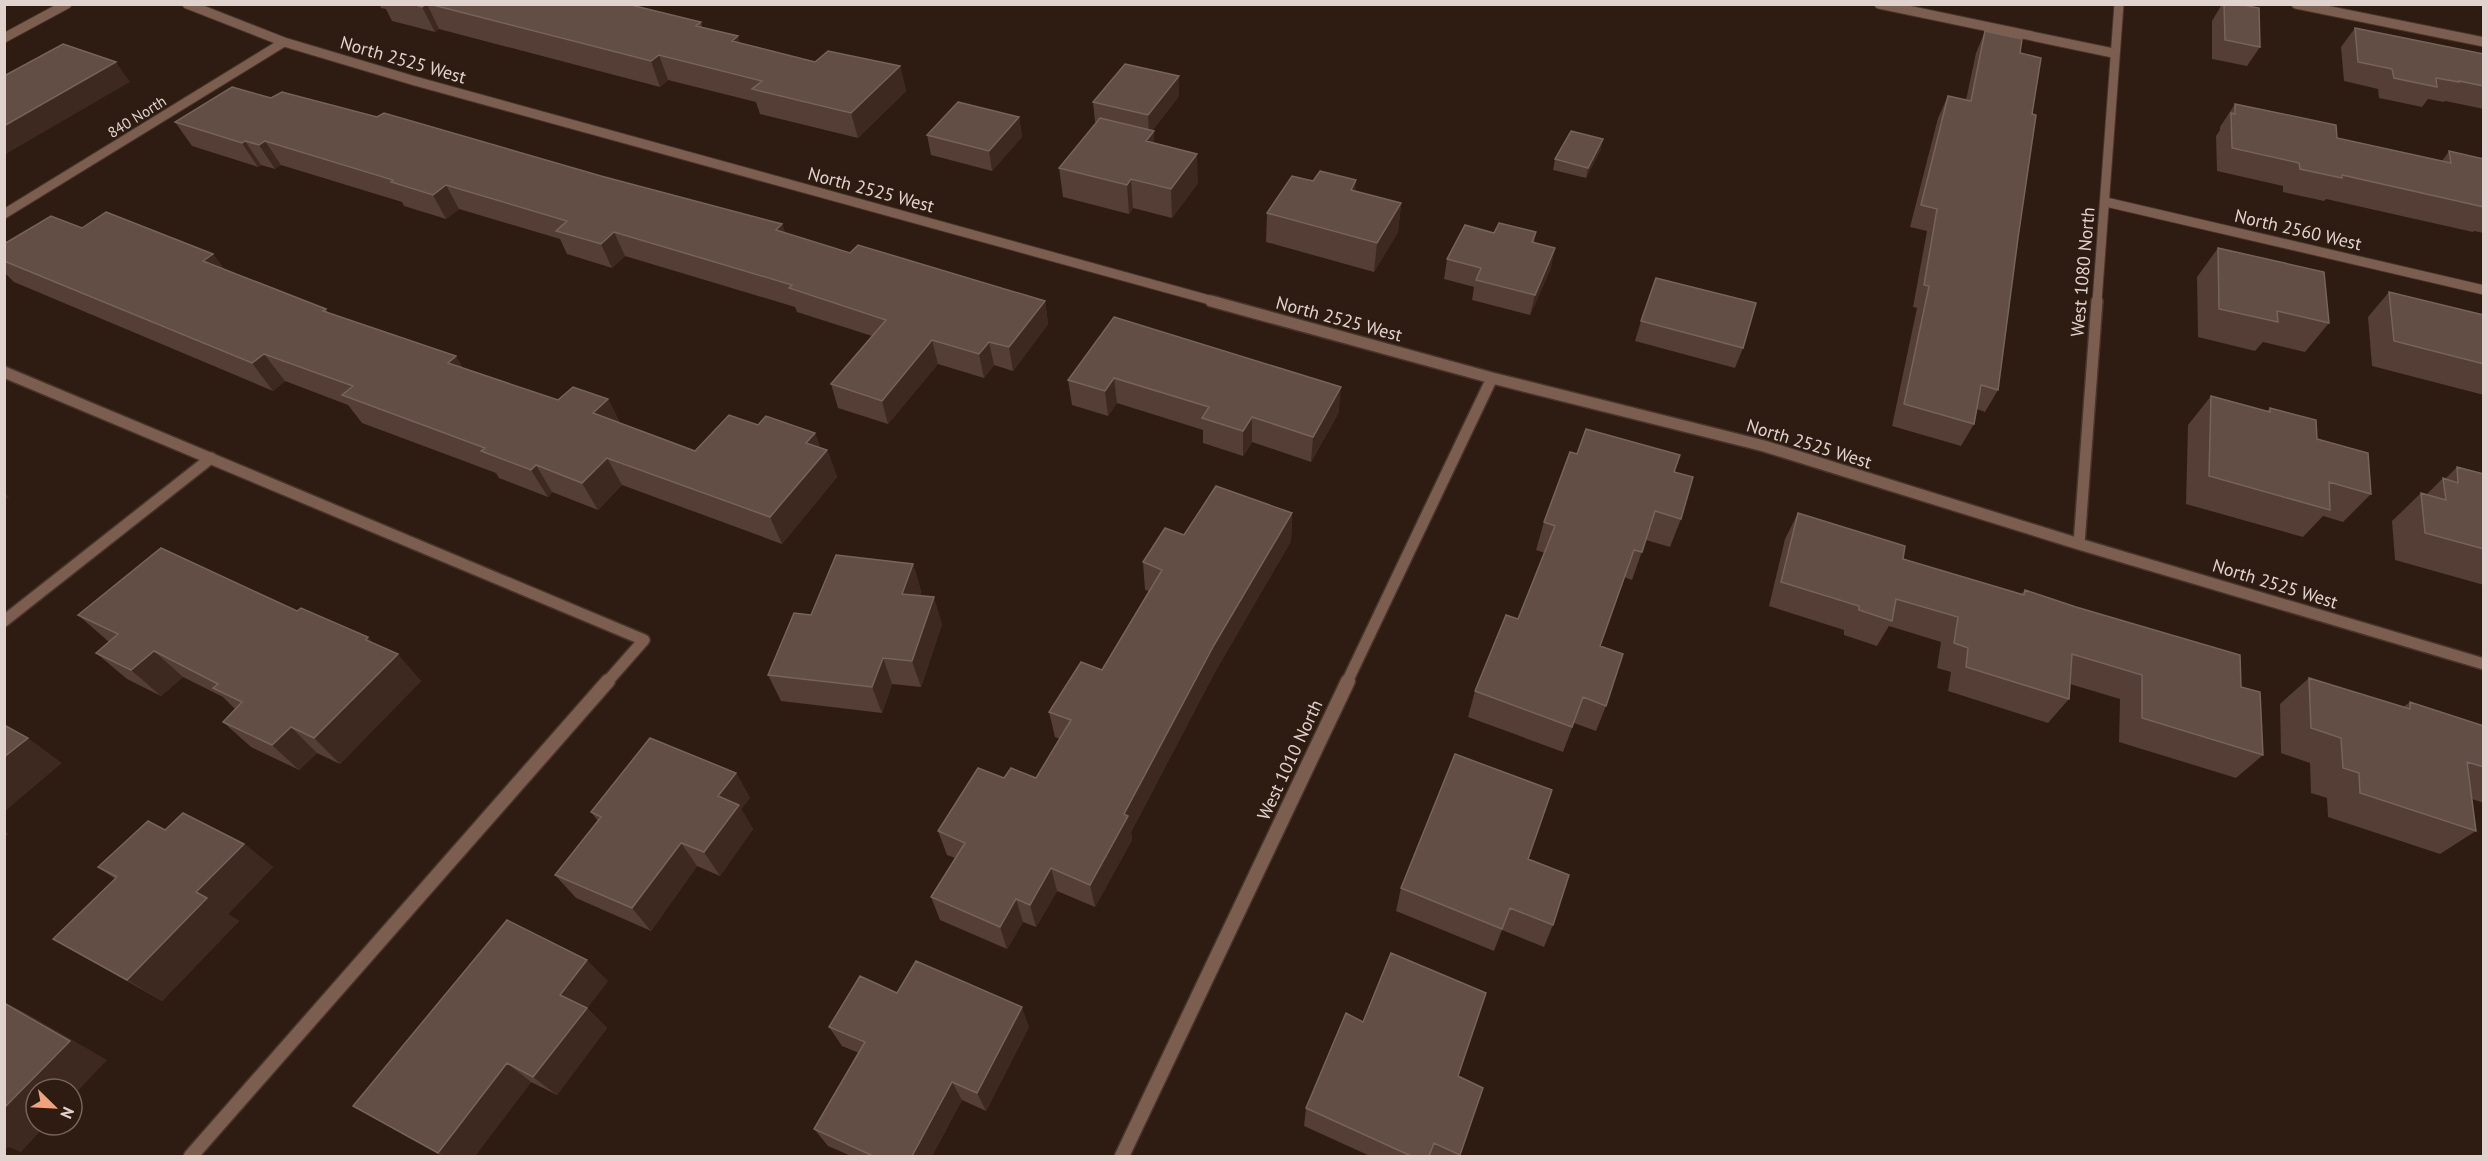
<svg xmlns="http://www.w3.org/2000/svg" width="2488" height="1161" font-family="'PT Sans',sans-serif">
<rect width="100%" height="100%" fill="#2e1b11"/>
<g fill="none" stroke-linecap="round" stroke-linejoin="round">
<defs>
<path id="minor-far2" d="M187,4L284,42L415,81L1217,302
M1879,4L2113,53
M2296,4L2484,42
M2106,202L2484,290
M4,214L284,42
M2097,302L2119,4"/>
<path id="minor-far1" d="M1211,301L1492,378L1764,446L2079,544L2484,664
M4,372L644,640L607,682
M2079,544L2097,301
M4,621L211,458
M1347,682L1492,378"/>
<path id="minor" d="M191,1156L608,681
M1122,1156L1348,681"/>
<path id="tertiary" d="M4,38L67,4"/>
</defs>
<use href="#minor-far2" stroke="#47352b" stroke-width="11"/>
<use href="#minor-far1" stroke="#47352b" stroke-width="14"/>
<use href="#minor" stroke="#47352b" stroke-width="17"/>
<use href="#tertiary" stroke="#47352b" stroke-width="11"/>
<use href="#minor-far2" stroke="#7c5e51" stroke-width="9"/>
<use href="#minor-far1" stroke="#7c5e51" stroke-width="11"/>
<use href="#minor" stroke="#7c5e51" stroke-width="14"/>
<use href="#tertiary" stroke="#7c5e51" stroke-width="9"/>
</g>
<path fill="#543e35" d="M379,4H627L701,22L702,28L740,43L815,62L900,66L906,91L858,138L760,114L756,102L668,80L660,87L439,29L435,32L392,21L386,9L381,8Z
M2222,4H2238L2260,47L2247,66L2212,59V21Z
M2355,28L2484,54V109L2445,101L2444,102L2428,99L2422,107L2379,98L2378,89L2344,81L2341,47Z
M1985,31L2020,53L2032,114L1998,390L1985,412L1977,409L1974,424L1961,446L1892,426L1917,308L1913,307L1927,231L1910,227L1938,118L1948,96L1966,100L1976,53Z
M1179,96L1152,131H1154V143L1198,183L1172,218L1133,208L1129,214L1063,197L1059,168L1097,122H1095L1093,102Z
M271,98L377,117L782,224L785,233L850,253L1045,301L1048,324L1013,371L994,365L984,378L938,364L888,424L838,408L831,384L872,336L797,312L795,307L625,256L612,268L567,254L560,239L459,209L446,219L404,206L402,202L281,165L275,169L261,165L258,167L192,146L175,122Z
M2235,104L2337,138L2442,161L2449,151L2484,159V233L2474,231L2473,232L2326,199L2324,201L2283,192V186L2217,171L2216,136L2220,130V127Z
M1019,117L1022,137L992,171L931,155L927,135Z
M1601,149L1586,178L1553,170L1555,159Z
M1313,181L1355,191L1401,203L1398,232L1374,272L1266,242L1267,213Z
M1536,232L1534,243L1551,268L1530,315L1472,300L1474,287L1444,279L1447,259L1494,233Z
M4,244L213,254L224,269L326,309L328,313L462,368L558,400L608,399L620,423L695,451L758,425L815,433L820,447L827,450L837,477L782,544L622,485L598,510L552,492L548,497L499,478L496,473L362,423L348,405L285,381L273,391L14,282L4,272Z
M2218,248L2329,323L2305,352L2263,342L2255,351L2198,337L2197,277Z
M2389,292L2484,315V395L2372,366L2368,317Z
M1114,317L1339,412L1311,462L1252,442L1243,456L1203,443V430L1117,403L1108,416L1072,405L1068,380Z
M1641,321L1743,348L1735,368L1635,341Z
M2211,396L2267,411L2270,408L2317,439L2371,494L2343,522L2323,516L2303,537L2186,504L2188,425Z
M1577,454L1674,472L1681,519L1670,547L1646,540L1632,580L1624,577L1600,646L1606,706L1596,731L1574,723L1563,752L1468,717L1475,691L1518,619L1545,553L1536,550L1544,522Z
M2457,467L2484,474V585L2395,560L2392,521L2421,493L2426,495L2443,478L2445,479Z
M1292,513L1291,541L1215,672L1131,832L1132,840L1095,907L1057,891L1036,927L1023,922L1007,949L940,920L931,897L955,858L947,855L938,831L1004,778H1036L1060,739L1055,737L1049,712L1102,670L1149,591L1145,590L1143,562L1184,535Z
M1798,513L1903,559L2021,594L2025,590L2241,687L2263,755L2236,778L2119,742L2120,699L2070,684L2069,699L2048,723L1948,691L1951,672L1937,668L1941,642L1889,626L1877,646L1844,635V630L1769,606L1785,539Z
M913,564L921,591L920,596L942,624L921,687L892,684L882,713L781,701L768,675L811,615Z
M297,611L368,637L373,643L421,681L340,764L317,753L299,770L251,747L223,722L235,709L223,697L183,677L161,696L127,679L96,653L109,642L78,615Z
M2309,678L2403,707L2410,702L2484,726V803L2472,799L2476,831L2440,854L2328,817L2327,798L2311,793L2310,763L2281,753L2280,704Z
M736,773L750,798L741,809L753,829L720,876L697,866L651,931L576,898L555,875L598,821L591,812Z
M165,830L244,844L273,867L228,914L239,921L162,1001L53,939L115,879L98,867Z
M1528,859L1553,925L1544,947L1502,930L1494,951L1396,911L1401,888Z
M608,981L587,1008L607,1028L557,1095L531,1082L475,1156H442L353,1106Z
M897,993L1029,1027L986,1111L962,1100L932,1156H851L828,1146L814,1129L859,1053L842,1046L829,1027Z
M1458,1076L1483,1088L1459,1156H1370L1304,1126L1306,1108Z"/>
<path fill="#3e2920" d="M426,4H427L439,29L435,32L422,7Z
M738,36L745,61L732,41Z
M659,55L668,80L660,87L651,61Z
M116,62L130,82L4,155V126Z
M900,66L906,91L858,138L851,113Z
M1179,76V96L1149,135L1148,115Z
M1019,117L1022,137L992,171L989,151Z
M1154,131L1155,160L1146,141Z
M1603,139L1601,149L1586,178L1588,168Z
M245,141L261,165L258,167L242,143Z
M265,141L281,165L275,169L259,145Z
M1197,154L1198,183L1172,218L1171,189Z
M1131,179L1133,208L1129,214L1127,185Z
M1356,180L1354,209L1351,190Z
M446,185L459,209L446,219L433,195Z
M1401,203L1398,232L1374,272L1377,243Z
M782,224L790,248L776,230Z
M614,232L625,256L612,268L601,244Z
M1555,248L1551,268L1530,315L1535,295Z
M213,254L234,282L203,261Z
M1045,301L1048,324L1013,371L1009,347Z
M932,340L938,364L888,424L882,401Z
M989,342L994,365L984,378L979,354Z
M264,354L285,381L273,391L252,363Z
M456,356L473,384L448,363Z
M1114,378L1117,403L1108,416L1105,391Z
M1341,387L1339,412L1311,462L1313,437Z
M608,399L622,427L593,413Z
M1252,417V442L1243,456V431Z
M815,433L823,455L827,450L837,477L782,544L770,517L806,443Z
M607,458L622,485L598,510L582,483Z
M536,465L552,492L548,497L531,470Z
M4,492L9,497L4,501Z
M1292,513L1291,541L1215,672L1131,832L1132,840L1095,907L1090,885L1124,814L1214,645Z
M913,564L921,591L911,621L902,594Z
M934,597L942,624L921,687L912,661Z
M368,637L390,663L398,654L421,681L340,764L314,738L366,640Z
M154,651L183,677L161,696L131,670Z
M883,658L892,684L882,713L872,687Z
M291,727L317,753L299,770L272,745Z
M28,738L62,763L4,812V757Z
M736,773L750,798L741,809L753,829L720,876L704,852L718,796Z
M4,831L9,834L4,838Z
M681,843L697,866L651,931L632,908Z
M244,844L273,867L228,914L239,921L162,1001L127,980L196,892Z
M1051,868L1057,891L1036,927L1030,905Z
M1016,899L1023,922L1007,949L1000,927Z
M587,960L608,981L587,1008L607,1028L557,1095L533,1077L560,995Z
M4,1002L26,1013L107,1060L72,1097V1089H36V1125H46L21,1152L8,1147L4,1151Z
M1022,1007L1029,1027L986,1111L977,1093Z
M507,1063L531,1082L475,1156H444L438,1153Z
M952,1082L962,1100L932,1156H912Z"/>
<path fill="#634e46" stroke="#76635b" stroke-width="1.5" d="M412,4H426L422,7Z
M429,4H627L701,22L696,26L738,36L732,41L815,62L828,51L900,66L851,113L752,89L762,81L659,55L651,61Z
M2224,4H2238L2259,8L2260,47L2225,40Z
M2355,28L2484,54V86L2459,81V82L2436,78L2437,87L2394,78L2392,69L2358,62Z
M1985,31L2022,39L2020,53L2041,58L2032,114L2036,115L2018,238L1998,390L1981,385L1974,424L1904,404L1929,286L1924,285L1937,209L1921,205L1948,96L1971,101Z
M63,44L116,62L4,126V76Z
M1125,64L1179,76L1148,115L1093,102Z
M232,87L271,98L282,92L377,117L384,113L601,176L782,224L776,230L850,253L858,245L1045,301L1009,347L989,342L979,354L932,340L882,401L831,384L886,320L789,288L792,285L614,232L601,244L556,231L567,221L446,185L433,195L391,182L393,180L265,141L259,145L245,141L242,143L175,122Z
M958,102L1019,117L989,151L927,135Z
M2235,104L2336,125L2337,138L2451,163L2449,151L2484,159V207L2342,175V178L2300,169L2299,163L2232,148L2231,113L2235,114Z
M1100,118L1154,131L1146,141L1197,154L1171,189L1131,179L1127,185L1059,168Z
M1571,131L1603,139L1588,168L1555,159Z
M1320,171L1356,180L1351,190L1401,203L1377,243L1267,213L1292,176L1313,181Z
M106,212L213,254L203,261L326,309L323,311L456,356L448,363L558,400L573,387L608,399L593,413L695,451L729,415L758,425L766,416L815,433L806,443L827,450L770,517L607,458L582,483L536,465L531,470L481,451L485,448L342,395L353,386L264,354L252,363L4,261V244L51,216L82,228Z
M1499,223L1536,232L1532,242L1555,248L1535,295L1476,280L1481,268L1447,259L1465,225L1494,233Z
M2218,248L2324,272L2329,323L2277,311L2278,322L2219,309Z
M1656,278L1756,303L1743,348L1641,321Z
M2389,292L2484,315V364L2394,341Z
M1114,317L1341,387L1313,437L1252,417L1243,431L1202,418L1209,407L1114,378L1105,391L1068,380Z
M2211,396L2270,412V408L2316,420L2317,439L2368,453L2371,494L2329,482L2330,510L2209,476Z
M1586,429L1680,455L1674,472L1693,477L1681,519L1655,511L1642,552L1634,550L1600,646L1623,654L1606,706L1583,697L1572,727L1475,691L1506,615L1518,619L1555,526L1544,522L1570,452L1577,454Z
M2457,467L2484,474V549L2425,533L2421,493L2446,500L2443,478L2458,483Z
M1216,486L1292,513L1214,645L1124,814L1128,816L1090,885L1051,868L1030,905L1016,899L1000,927L931,897L965,843L938,831L978,768L1004,778L1011,768L1036,778L1071,720L1049,712L1081,662L1102,670L1162,570L1143,562L1165,528L1184,535Z
M1798,513L1905,546L1903,559L2024,595L2025,590L2076,607L2240,655L2241,687L2260,692L2263,755L2142,718V675L2072,654L2069,699L1966,667L1968,648L1954,643L1958,617L1896,599L1892,621L1859,610V606L1781,582Z
M161,548L297,611L301,608L368,637L366,640L398,654L314,738L291,727L272,745L223,722L242,702L213,688L218,684L154,651L131,670L96,653L118,634L78,615Z
M836,555L913,564L902,594L934,597L912,661L883,658L872,687L768,675L794,613L811,615Z
M2309,678L2410,709V702L2484,726V767L2467,762L2476,831L2360,793L2359,773L2343,768L2341,738L2311,728Z
M4,725L28,738L4,757Z
M650,738L736,773L718,796L739,805L704,852L681,843L632,908L555,875L601,817L591,812Z
M1455,754L1552,790L1528,859L1569,875L1553,925L1510,908L1502,929L1401,888Z
M183,813L244,844L196,892L207,898L127,980L53,939L117,877L98,867L148,821L165,830Z
M507,920L587,960L560,995L587,1008L533,1077L507,1063L438,1153L353,1106Z
M1391,953L1486,993L1458,1076L1483,1088L1460,1155L1434,1143L1429,1156H1411L1306,1108L1346,1013L1363,1022Z
M916,961L1022,1007L977,1093L952,1082L912,1156H873L814,1129L865,1042L829,1027L860,976L897,993Z
M4,1003L70,1041L4,1108Z"/>
<g text-anchor="middle" stroke-width="4.5" stroke-linejoin="round" paint-order="stroke">
<g font-size="15" fill="#e0d2cc" stroke="#2e1b11">
<text transform="translate(137 117) rotate(-32)" y="5">840 North</text>
</g>
<g font-size="18" fill="#e0d2cc" stroke="#2e1b11">
<text transform="translate(403 60) rotate(16)" y="6">North 2525 West</text>
<text transform="translate(871 190) rotate(15)" y="6">North 2525 West</text>
<text transform="translate(2298 230) rotate(13)" y="6">North 2560 West</text>
<text transform="translate(2083 272) rotate(-85)" y="6">West 1080 North</text>
<text transform="translate(1339 319) rotate(15)" y="6">North 2525 West</text>
<text transform="translate(1809 444) rotate(17)" y="6">North 2525 West</text>
<text transform="translate(2275 584) rotate(17)" y="6">North 2525 West</text>
<text transform="translate(1290 760) rotate(-65)" y="6">West 1010 North</text>
</g>
</g>
<rect width="2488" height="1161" fill="none" stroke="#e0d2cc" stroke-width="12"/>
<g transform="translate(54 1107) rotate(114)"><circle r="28" fill="#2e1b11" stroke="#75645c" stroke-width="1.5"/>
<path d="M0-4.5L10 22L0 15L-10 22Z" fill="#f1a17c"/>
<text y="-9" font-size="16" font-weight="bold" text-anchor="middle" fill="#e0d2cc">N</text>
</g>
</svg>
